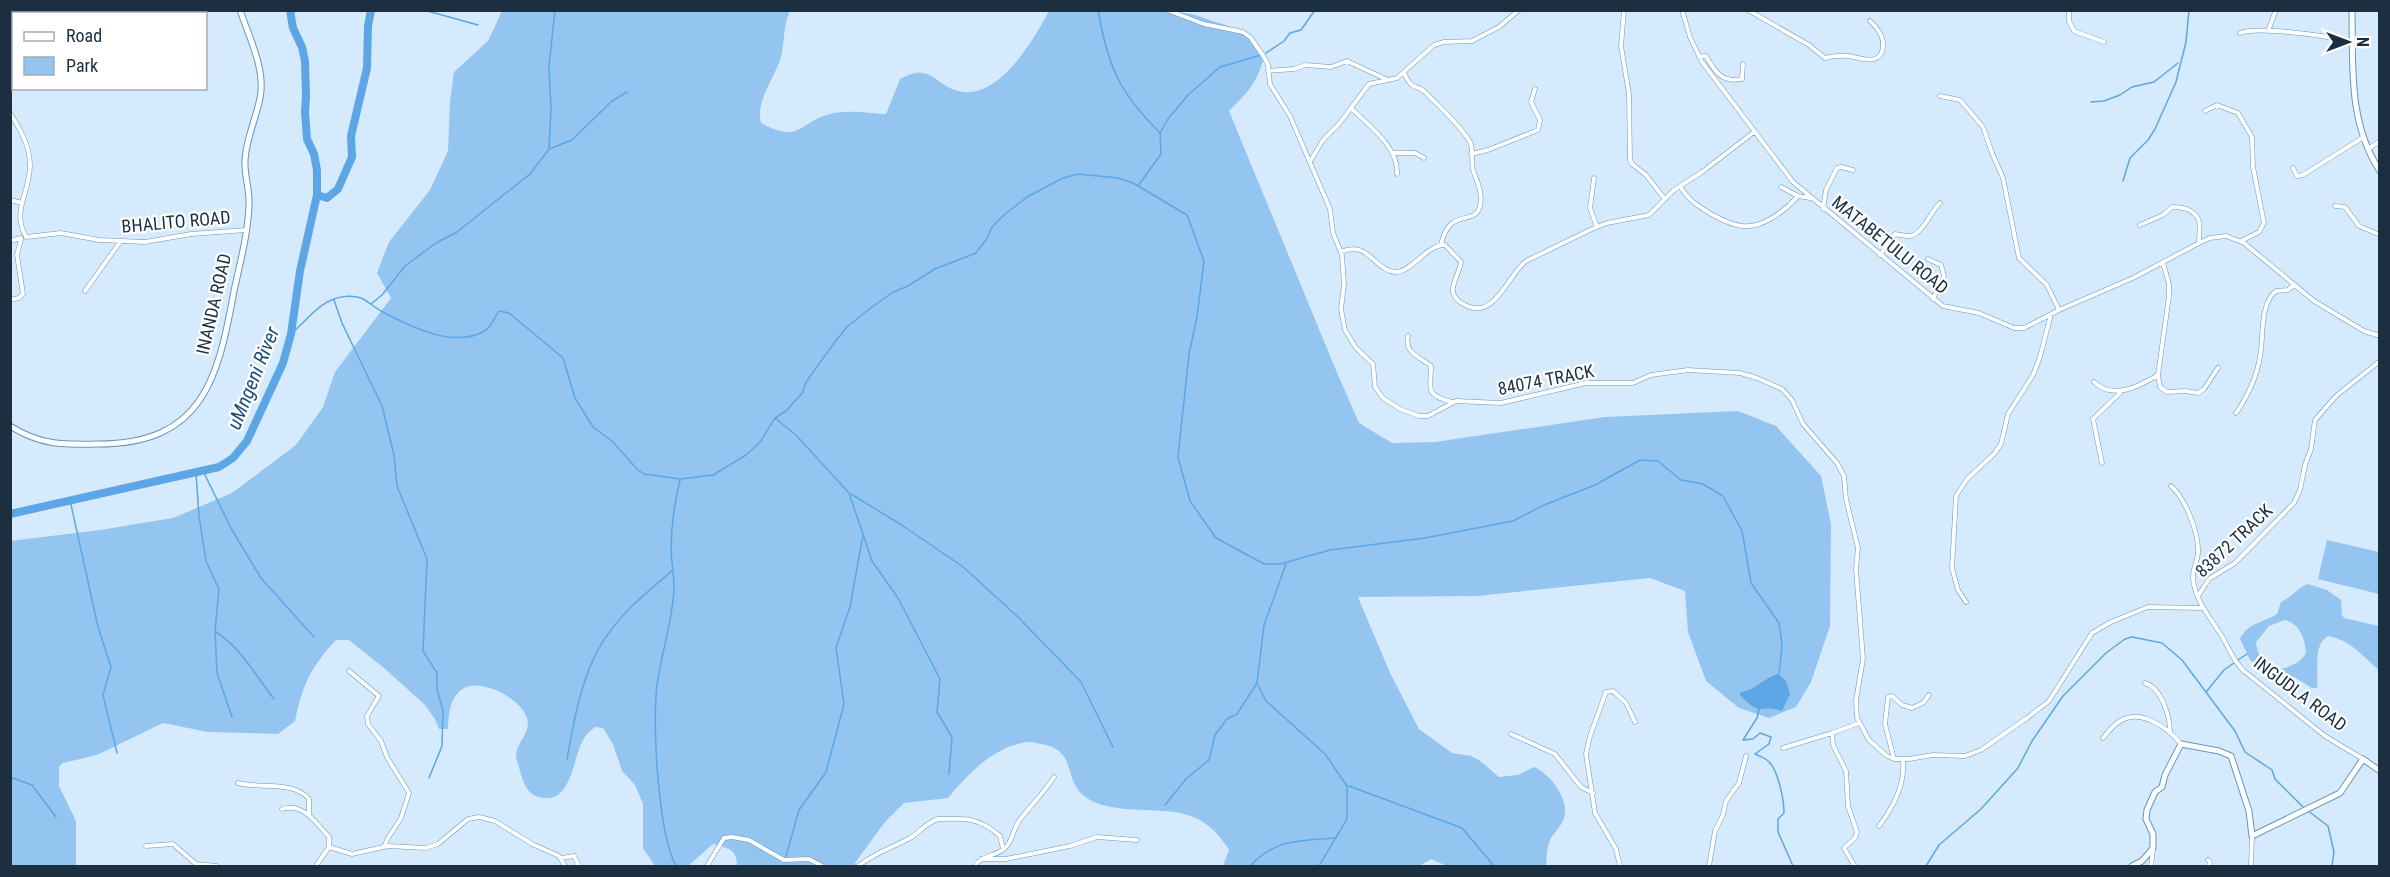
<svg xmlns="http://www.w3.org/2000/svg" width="2390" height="877" font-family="'Roboto Condensed',sans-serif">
<rect width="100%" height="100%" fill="#d6eafd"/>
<path fill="#94c5f0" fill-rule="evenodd" d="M1159,10L1192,14L1240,30L1251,38L1264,57C1257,83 1248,92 1229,111L1338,375L1359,423L1392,443L1435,442L1605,417L1738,411L1776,426L1821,476L1831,524L1830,626L1811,682L1796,707L1769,718L1739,708L1706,681L1688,632L1685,591L1650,578L1477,596L1358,597L1390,673L1419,729L1452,753L1471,756L1479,760L1499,777L1518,775L1534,767C1550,774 1570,799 1564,818C1562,825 1555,832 1551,838C1546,847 1547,857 1546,866H1447L1431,859L1419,866H1223L1229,850C1196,795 1153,818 1102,805C1095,803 1083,797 1079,791C1065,773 1074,753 1046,745C1041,744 1034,742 1028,742C994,746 969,773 948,798L904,803L885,822L855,863L856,866H737C737,849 728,848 713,844L688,866H655L643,848V804L635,785L622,771L613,744L603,728L595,727C592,730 587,733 585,737C573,753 573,801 545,798C523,797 522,775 516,757C515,743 532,733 527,718C521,698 478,676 461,690C449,700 449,715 448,729H439L435,719L425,705L384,668L349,640H336C310,668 303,684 295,721L278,734L208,732L163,723L97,755L63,763L59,767V786L76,821V866H11L10,541L100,530L173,518L232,493L296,445L323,407L335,372L391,298L377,273L389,242L430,190L448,151L450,101L454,72L488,41L502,11H790C783,25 785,41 781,57C775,78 755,101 761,123C803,145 797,121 834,113C851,110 869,113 886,114L900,79C932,62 933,84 958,91C998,102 1034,39 1049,11Z
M2327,540L2379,552V594L2318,579Z
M2308,584L2327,590L2341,600L2342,615L2344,618L2379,626V670C2362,656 2351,640 2328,636C2312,646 2319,671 2317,688H2312L2294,677L2271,675L2261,669L2250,660L2240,639C2246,624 2264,622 2277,614L2281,602C2294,596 2298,587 2308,584ZM2285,620C2300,624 2305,639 2306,653C2303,658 2301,660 2296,663C2275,676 2259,666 2256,642L2269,626Z"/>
<path fill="#5ca6e5" d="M1778,674L1786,681L1790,694L1782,711C1759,703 1763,719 1740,695L1741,692C1755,690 1764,678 1778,674Z"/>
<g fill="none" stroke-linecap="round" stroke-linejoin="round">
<path stroke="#5ca6e5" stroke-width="1.5" d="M424,10L478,25
M1098,10C1108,67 1119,92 1160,133
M2076,11L2077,10
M1266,53L1284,41L1290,33L1301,30L1315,10
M2091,102L2104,101L2120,95L2132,87L2154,82L2178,63
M549,149L572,140L612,101L627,92
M2123,181L2130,158L2148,140L2155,129L2176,82L2186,42L2189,10
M1138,186L1161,154L1160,133L1168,119L1188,95L1220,67L1261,55
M334,300L342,323L382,406L394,455L397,486L427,559L423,651L437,673V689L443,711L442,746L429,778
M371,304L382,295L405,266L436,243L457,232L530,174L549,149L551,110L549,66L555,10
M291,334C304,323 317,305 334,299C342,296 353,295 361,298C368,301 374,307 381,311C409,326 455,350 486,330C491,326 495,317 499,311L509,313L563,358L575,398L593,427L612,441L637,469L644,474L680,479L713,475L746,455L760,442L775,418L786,411L803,392L806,382L834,343L847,327L868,310L893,292L906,287L935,269L976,253L986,240L992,227L1004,215L1027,197L1063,178L1078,174L1118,178L1133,183L1187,215L1204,261L1197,317L1189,354L1178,457L1190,501L1216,538L1264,564H1280L1330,550L1425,538L1513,521L1544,505L1595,485L1640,460L1658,461L1681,480L1703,484L1723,496L1742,531L1751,583L1779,623L1782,645L1779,674
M775,418L796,435L849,493L872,561L898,598L940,679L937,712L952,737L949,774
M203,471L232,530L261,578L314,637
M196,473L199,516L206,561L219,589L215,631L217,673L232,717
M851,494L903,526L962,566L1018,617L1081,682L1113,747
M70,500L98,627L111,667L103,695L117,753
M1286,564L1264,625L1257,683L1266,701L1325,754L1347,786V819L1319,866
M216,632C241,648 256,676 274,699
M2238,660L2247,654
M2206,692L2224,670L2234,663
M1759,709L1757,718L1743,740L1753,739L1760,733L1771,737L1769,744L1755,754C1759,756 1765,758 1768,761C1778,769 1784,800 1784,813L1778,819V832L1793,866
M567,759C574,721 581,677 602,643C620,614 647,592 673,570
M10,777L32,785L56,817
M1349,786L1462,828L1494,866
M1165,805L1186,779L1209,760L1215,735L1227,719L1237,714L1257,683
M2307,810L2328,826L2334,852L2332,866
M786,856L799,810L826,772L844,704L836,648L850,607L863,535
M676,866C658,832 651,718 658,678C663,648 673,618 674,588C674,576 672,564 671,552C671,526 674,504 680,480
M1250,866C1275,839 1299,841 1334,838
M1926,866L1939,845L1981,809L2018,768L2032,741L2063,696L2106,653L2125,639L2132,637L2162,643L2182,660L2235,731L2245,752L2272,770L2275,779L2303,807"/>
<path stroke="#5ca6e5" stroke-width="8" d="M317,195L327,198L338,189L352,157L351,136L367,68L368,26L371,10
M10,514L219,467L233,458L247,441L283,363L291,334L300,271L317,195V170L314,154L307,139L305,112L306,96L305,61L302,47L293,28L290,10"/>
<defs>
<path id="minor" d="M1167,10L1204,24L1243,32L1251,38L1264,57L1268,65L1270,84L1290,116L1330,209L1333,233L1342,255L1344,284L1341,309L1345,330L1356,348L1373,364L1375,387L1383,398L1400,409L1419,416H1428L1456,401L1501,403L1586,383H1633L1651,375L1688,370L1740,373L1757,378L1782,389L1792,400L1803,424L1837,463L1844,476L1846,499L1858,548L1856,569L1863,659L1856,700L1857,718L1869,740L1887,756L1894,759H1909L1933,755L1965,756L1981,750L2027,718L2049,701L2092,633L2111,622L2148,607L2203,608
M1624,10L1621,46L1629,94L1630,160L1632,164L1646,175L1664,198
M1682,10L1690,37L1702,62L1793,182L1943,306L1979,313L2014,328H2024L2059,310L2133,278L2199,243L2210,238L2226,236L2244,243L2314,301L2364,331L2380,336
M1748,10L1809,45L1825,58C1833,56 1840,55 1849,56C1860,58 1882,67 1883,46C1884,37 1877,27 1870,21
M2069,10V21L2074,31L2104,42
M21,14V13
M10,17L14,16
M2268,31L2276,10
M2240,33C2257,26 2333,36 2353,43
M1699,57L1706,56C1715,72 1722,83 1742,79L1743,64
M1268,71L1294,69L1306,65L1331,67L1347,61L1388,80
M1404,73C1414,94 1416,82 1426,93C1439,106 1461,126 1470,142C1474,150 1471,161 1473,170C1477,181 1483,193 1480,206C1475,227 1449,206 1441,245
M1940,96L1960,100L1983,127L1992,153L2003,178L2019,258L2047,285L2059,310
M1351,108C1368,125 1399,147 1397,174
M2205,111L2217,105L2238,113L2252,137L2253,167L2264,223L2259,232L2241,241
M10,113C20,129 30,146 30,165C30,194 11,210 26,237L61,233L99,240L145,242L191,234L246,230
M2368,149L2380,141
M1393,153H1415L1424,158
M1471,154L1488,150L1538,130L1540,120L1531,102L1535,89
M1311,160L1323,140L1339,124L1369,84L1397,78L1434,45L1444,42L1472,41L1499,27L1519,10
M2293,168L2297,176L2303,175L2362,138
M1594,178L1590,208L1597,227
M1680,186C1688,200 1698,206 1711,214C1720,219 1732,225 1742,226C1762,229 1786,210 1798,196
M1781,187L1798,196L1810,198
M10,200L22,203
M2335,206L2345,207L2359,226L2380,235
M1823,209L1826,190L1837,168L1841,167L1853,170
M2140,225L2163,215L2172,207C2178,207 2181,207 2187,209C2204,217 2199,227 2199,243
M10,241L21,238
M1342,251C1347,250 1355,248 1360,250C1373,255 1382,273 1397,272C1412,271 1428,244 1445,245L1461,262C1458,280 1441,294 1467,306C1495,319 1508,275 1526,261L1592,229L1607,223L1649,215L1674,190L1702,172L1754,132
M1880,255L1895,234C1900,235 1905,236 1910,236C1922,235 1931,211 1940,203
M1928,259L1941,265L1944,276L1933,299
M2163,263L2169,284V296L2158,375L2160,387L2167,392L2185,391L2198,393L2204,389L2218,368
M85,291L120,242
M10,300L19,298L23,294L17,255L21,239
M1408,336C1404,353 1420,357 1431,366C1431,389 1424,395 1452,402
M2094,382C2113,400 2138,387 2158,375
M2236,413C2247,398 2257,376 2260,357C2264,338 2259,304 2276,291L2288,290L2293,285
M2102,463L2093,419L2120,393
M2171,486C2185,498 2199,533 2198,552C2198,561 2192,570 2193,579C2196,604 2213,620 2224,640C2231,652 2234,662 2244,671L2325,736L2363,759
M2198,596L2209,579L2235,563L2294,503L2300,490L2305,465L2311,449L2315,420L2336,396L2380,361
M1966,602L1958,590L1952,568L1956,496L1967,479L1994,454L2001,444L2008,414L2033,375L2040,357L2051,314
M349,671L379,696L367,716L368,724L381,741L387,757L409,793L401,818L388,838L384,847
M2145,683C2162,688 2170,717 2170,732
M1511,734L1555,754L1581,787L1593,793
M2103,738C2108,732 2113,725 2120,721C2141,708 2168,728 2181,744
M1783,748L1832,733
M1894,759L1885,724L1888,697L1892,696L1902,705L1912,708L1923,703L1929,695
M238,783C260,789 293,780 309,799V816
M282,809C303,802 316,823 329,837V847
M1879,826C1894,806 1905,785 1903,760
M146,846L173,844L196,864L217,866
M562,858L574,856L579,866
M981,859H1006L1070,846L1097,837L1137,840
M2208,860L2210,862L2209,866
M1854,865L1844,848L1855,838L1857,832L1848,806L1846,771L1833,745L1832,733L1859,723
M316,866L329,847L352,854L388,846L426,848L438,844L468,819L479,817L495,821L532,844L559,856L565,866
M707,866L724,838L732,837L749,840L784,860L809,859L822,866
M858,866C878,851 890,849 910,838C920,832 927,822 938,819C965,818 978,817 1000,836L1003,849
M975,866C982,854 997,857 1006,847C1013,840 1013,829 1019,821C1030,806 1044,793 1054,777
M1620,866L1616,849L1595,813L1586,754L1590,736L1606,692L1613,691L1626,703L1635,722
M1709,866L1715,831L1723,815L1726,801L1739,783L1746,756
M2151,866L2153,849
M2251,866L2252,836"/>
<path id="tertiary" d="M2352,10C2353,65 2348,123 2380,171
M10,426C40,445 63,445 98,444C203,444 218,379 234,291C240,263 248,234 249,205C250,190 244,175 245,160C246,139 256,119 260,98C266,70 249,37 240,10
M2132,866L2142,861L2153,848V834L2146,819L2147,810L2155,792L2162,787L2165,775L2181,744L2219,751L2231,756L2249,811L2252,836L2340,793L2363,759L2380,771"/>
</defs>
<use href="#minor" stroke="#6596c1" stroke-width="5"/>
<use href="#tertiary" stroke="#6596c1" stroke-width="7"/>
<use href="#minor" stroke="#fff" stroke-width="4"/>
<use href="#tertiary" stroke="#fff" stroke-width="5"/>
</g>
<g text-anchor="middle" stroke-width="4.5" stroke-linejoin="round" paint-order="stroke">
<g font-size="18" fill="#1b2f41" stroke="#fff">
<text transform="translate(176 222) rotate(-5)" y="6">BHALITO ROAD</text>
<text transform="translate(1890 245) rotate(39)" y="6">MATABETULU ROAD</text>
<text transform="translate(214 304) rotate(-77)" y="6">INANDA ROAD</text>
<text transform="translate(1546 380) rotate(-11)" y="6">84074 TRACK</text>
<text transform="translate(2234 541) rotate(-43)" y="6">83872 TRACK</text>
<text transform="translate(2300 694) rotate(37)" y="6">INGUDLA ROAD</text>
</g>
<g font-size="20" font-style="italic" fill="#174d77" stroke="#fff">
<text transform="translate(253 378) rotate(-68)" y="7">uMngeni River</text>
</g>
</g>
<rect width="2390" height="877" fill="none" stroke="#1b2f41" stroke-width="24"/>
<rect x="12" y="12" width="195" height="78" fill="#ffffff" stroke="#a4acb3" stroke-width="1.5"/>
<rect x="24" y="32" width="30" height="9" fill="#ffffff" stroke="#a4acb3" stroke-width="1.5"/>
<text x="66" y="42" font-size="18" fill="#1b2f41">Road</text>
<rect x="24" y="57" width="30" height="18" fill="#94c5f0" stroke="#a4acb3" stroke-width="1.5"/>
<text x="66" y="72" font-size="18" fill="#1b2f41">Park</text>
<g transform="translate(2348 42) rotate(90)" stroke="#ffffff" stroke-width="4.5" paint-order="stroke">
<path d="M0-4.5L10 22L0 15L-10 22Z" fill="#1b2f41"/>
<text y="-9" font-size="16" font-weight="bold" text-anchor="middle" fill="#1b2f41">N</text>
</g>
</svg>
